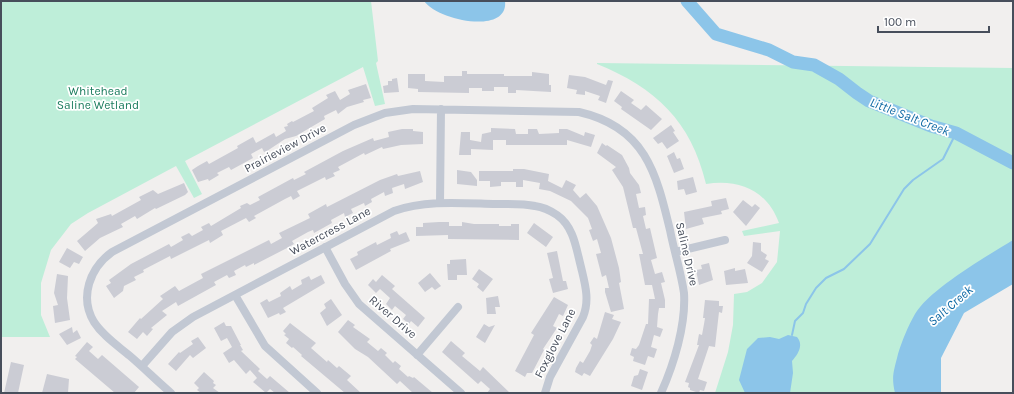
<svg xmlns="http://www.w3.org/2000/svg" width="1014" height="394" font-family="Karla,sans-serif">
<rect width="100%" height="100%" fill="#f1efee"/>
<path fill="#beeed9" d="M1,1H371L378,61L376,63L385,104L375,106L363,67L185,161L202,194L194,198L176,166L88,213L71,224L51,250L41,283V315L50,337H1Z
M597,63L1013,68V267L958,303L917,393H715L728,352L733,325L734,294L747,292L762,283L777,262L780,231L744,236L742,231L779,223C767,190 739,179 706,184C691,121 656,88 597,64Z"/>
<path fill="#8cc5e9" d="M424,1H505C509,35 438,21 424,1Z
M1013,240V284L964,313L941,358V393H895C891,376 894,371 898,354C902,341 908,326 915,314C930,289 987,256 1013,240Z
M788,335L797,337C804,345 798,354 792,361L793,373L790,393H745L739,380L747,349L758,338L770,337L779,339Z"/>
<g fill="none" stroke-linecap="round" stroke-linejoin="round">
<path stroke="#8cc5e9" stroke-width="2" d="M792,335L795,321L803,313L806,304L816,288L826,278L844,269L870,244L904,189L913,180L943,159L956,133"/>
<path stroke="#8cc5e9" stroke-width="13" d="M687,1L716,34L769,50L793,62L814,65L839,79L857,93L869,101L931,126L956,133L1013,163"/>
</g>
<path fill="#cbccd4" d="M462,71H467V74H504V76H532V72L549,74V85H551V92L516,90V93H508V87H494V91H482V88H469V93L418,92V89L408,88V74H425V81L444,82V76H462Z
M569,75L585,77L606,85L608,80L613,81L606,103L598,100L600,96L585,91V95L576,94L577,90L567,88Z
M397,78L399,92L384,93L383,86L388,85V81H392V79Z
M366,84L371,98L363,100L364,102L347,107L338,114L336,110L324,116L325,119L296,136L285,139L267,151L264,152L262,148L251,154L253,158L231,170L229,167L217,173L219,175L209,181L208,179L198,182L192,170L198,166L207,161L209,164L238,148L237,146L253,137L256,143L274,133L276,137L286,131L284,127L288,126L287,124L292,121L293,122L314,111L312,108L328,98L326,95L335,91L340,100L350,94L348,90Z
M621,91L634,100L631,103L641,110L646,105L662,119L651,130L621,109L622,107L614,101Z
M671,125L675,131L673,132L679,141L667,149L662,142L658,144L653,138Z
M491,128L515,129L516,134H528V129H537L539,134L559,133V129H567L584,136L585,132L595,135L591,147L567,140V145H506V140H493V150L471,149V155H459L461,132H470V140L481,142L482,134L491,132Z
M402,129H413V131L423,132V144L401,145L383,149L382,147L365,155L364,153L338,167L340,170L333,173L335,176L326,180L325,177L297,191L300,196L293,200L291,196L285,199L254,216L256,218L249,222L246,218L221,231L223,235L210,243L209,240L171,259L170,256L143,270L144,272L134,277L136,280L124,286L123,291L114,298L106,286L111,283L109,280L131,264L169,244L171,247L183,240L181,237L189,233L192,236L203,230L201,227L209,223L211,226L241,208L240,206L247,203L250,205L260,200L258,197L293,178L294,180L306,174L304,172L343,151L373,138L374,141L389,137L388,132Z
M602,143L606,146L607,145L622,155L629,168L630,173L639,185L641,193L636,194L639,208L645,207L646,215L643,216L646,229L650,228L657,258L651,260L655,274L662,272L665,282L661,283L665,300V308H659L658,314L657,327L663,329L660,337L654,335L651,347L657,349L654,358L648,356L645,365L633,361L634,357L630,355L632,348L636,349L639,345L646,324H648L649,299H655L652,285H645L640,259L639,254H643L636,228H633L623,187L612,170L616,167L597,153Z
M674,152L677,159L680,158L684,169L674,173L667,156Z
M513,169H524L549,174L548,181L562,188L566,180L576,185L573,190L580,198L586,193L597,206L611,238L619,268L621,282L619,283L624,309L611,312L605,292V288H609L606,275L602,277L596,254L601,253L597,239L593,241L589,230L592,229L588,218L571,201L550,191L539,189L540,183L523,180V187H516V182H501V186L490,187V181H479V171H513Z
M457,170L471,172L477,180V186L457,184Z
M420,171L423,182L405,189L404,184L392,188L393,193L385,196L384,192L371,199L372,202L365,206L364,203L351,209L353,213L345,217L344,213L331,220L332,223L314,233L313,230L308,232L292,241L294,244L287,248L254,265V263L246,267L245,265L234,271L236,275L229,278L227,275L214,282L216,285L178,306L176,302L162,311L167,315L151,328L153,329L147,336L143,332L137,339L128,332L140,318L141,319L163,299L160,296L175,286L179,291L203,278L201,274L269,240L271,244L282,238L279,233L310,218L308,214L326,204L327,207L380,180L397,174L398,176Z
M693,177L697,192L686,195L684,189L678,190L677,181Z
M184,183L188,192L185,195L156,209L155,208L137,219L135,216L121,224L123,227L100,238L85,251L77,241L98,223L96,219L111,214L112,216L141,200L139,197L153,190L158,194Z
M726,198L729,209L721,211L722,214L702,218L704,224L686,229L684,212L712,206L711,201Z
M743,200L752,207L755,204L760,208L746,226L733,212Z
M439,222H449V226H462V222L474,224H499V226H511V224H519V240L448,239V235L416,236V227H423V223Z
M534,223L553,237L546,247L527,233Z
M397,231L399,235L406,232L410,241L390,249L391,251L356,270L350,259L358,255L357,252L376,242L377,245L391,238L390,234Z
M753,242L761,243V251L767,255L765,259L769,261L762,272L747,263L752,256Z
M67,248L83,257L79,264L74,262L70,268L59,262Z
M557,251L563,281H566L568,289L553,293L549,279L553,278L547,253Z
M466,259L467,275H457V280H448L447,264H450V260Z
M709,263L713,280L699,285L696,270L702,269L701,265Z
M735,268V271L745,269L748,283L726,285L724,271Z
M479,269L493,279L483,292L477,287L479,284L472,279Z
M430,273L441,286L435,290L432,287L425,292L418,283Z
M57,274L68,276L67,298L70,320L55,323L53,306L58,305L54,293Z
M321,275L325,283L283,308L286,312L280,315L279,313L268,318L260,303L267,299L269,302L281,296L280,293L290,286L292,290L302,284L301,280L309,276L311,280Z
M382,275L395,286L392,289L425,318L418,327L411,321L409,324L403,319L406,315L395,306L392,310L386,304L390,298L380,289L376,293L368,285L373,279L376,282Z
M498,296L500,307H495L496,314H487L486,298Z
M554,297L568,305L563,316L559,314L553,326L557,328L543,349L544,350L532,373H527L525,377L515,371L534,335L531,333Z
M331,299L342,315L327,326L320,313L326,308L324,304Z
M705,300L719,301V306H723L722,313L719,312L715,347L709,346L698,379L707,382L704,391L700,390L699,393L690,390V388L688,387L689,383L685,382L699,345H697L699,334L702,335L704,324L705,318H703Z
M605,312L614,315L612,319L621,322L613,339L590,376L584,373L582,376L575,372L576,368L580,361L583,363L590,351L592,345L590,343L594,337L597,339Z
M348,320L355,325L353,327L370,339L367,342L378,351L381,348L387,353L385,355L393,363L395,361L401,366L399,369L408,377L409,376L413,378L414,377L433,393H413L400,381L397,384L368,357L355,349L338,332Z
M224,322L226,326H231L241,345H240L243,350L241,351L260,369L258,371L267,379L270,376L290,393H275L270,389L266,393L253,382L257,378L250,370L246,374L234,360L229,363L223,353L232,347L227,338L221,341L214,328Z
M290,323L316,343L311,348L327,362L328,360L337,368L339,366L351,376L347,380L361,393H345L301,356L302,355L293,347L292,348L286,343L289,339L284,335L286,334L283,331Z
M484,324L489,327L495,325L485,343L476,337Z
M72,327L73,333L77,330L81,338L67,345L59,334Z
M198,337L206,348L193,358L190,355L176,371L168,364L179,352L180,353L193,344L191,341Z
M451,341L465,353L462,356L480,371L483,367L510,393H487L490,389L481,381L478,384L442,352Z
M87,342L93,347L89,351L98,359L102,355L139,387L134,393H115L75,359L77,357L75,356Z
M11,362L24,365L18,393H4Z
M640,369L648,372L642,390L631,386L634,376L638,375Z
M204,372L214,381L213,383L216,385L213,388L220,393H201L197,390L199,388L194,383Z
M47,374L69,379L68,393H42Z"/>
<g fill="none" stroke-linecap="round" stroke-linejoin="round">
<path stroke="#c2c8d3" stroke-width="8" d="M440,203L441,109
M325,247L345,284L359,304L461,393
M675,252L725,240
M235,295L265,346L317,393
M417,355L458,307
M142,366L172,332L193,317L394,211C425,200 460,203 493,204C507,204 522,203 535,206C543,207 551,211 557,215C574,227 576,248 581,267C585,284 590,300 583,317L550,377L545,393
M171,393C157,381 144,368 130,356C118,346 103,336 94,322C79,297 90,268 112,252L354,125L385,113L413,109L579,112C645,127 656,172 670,230C674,251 681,272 684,293C686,325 674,364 661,393"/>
</g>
<g text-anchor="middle" stroke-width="3.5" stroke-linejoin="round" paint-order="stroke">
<g font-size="12" fill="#197b5c" stroke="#fff">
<text x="98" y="95">Whitehead<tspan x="98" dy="14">Saline Wetland</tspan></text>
</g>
<g font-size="12" fill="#474e5b" stroke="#fff">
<text transform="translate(285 148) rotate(-28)" y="4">Prairieview Drive</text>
<text transform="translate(330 231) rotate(-28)" y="4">Watercress Lane</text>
<text transform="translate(687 254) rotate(77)" y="4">Saline Drive</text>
<text transform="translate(393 317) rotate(41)" y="4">River Drive</text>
<text transform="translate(555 343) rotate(-63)" y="4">Foxglove Lane</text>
</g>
<g font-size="13" font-style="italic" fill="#106aa5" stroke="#fff">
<text transform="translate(910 116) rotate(21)" y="5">Little Salt Creek</text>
<text transform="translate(950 305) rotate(-41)" y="5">Salt Creek</text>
</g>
</g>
<rect width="1014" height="394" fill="none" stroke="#474e5b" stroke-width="4"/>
<path d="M878 26v6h111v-6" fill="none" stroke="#474e5b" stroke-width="2"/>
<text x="884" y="26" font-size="12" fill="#474e5b" stroke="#ffffff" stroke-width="3" paint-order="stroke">100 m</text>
</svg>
